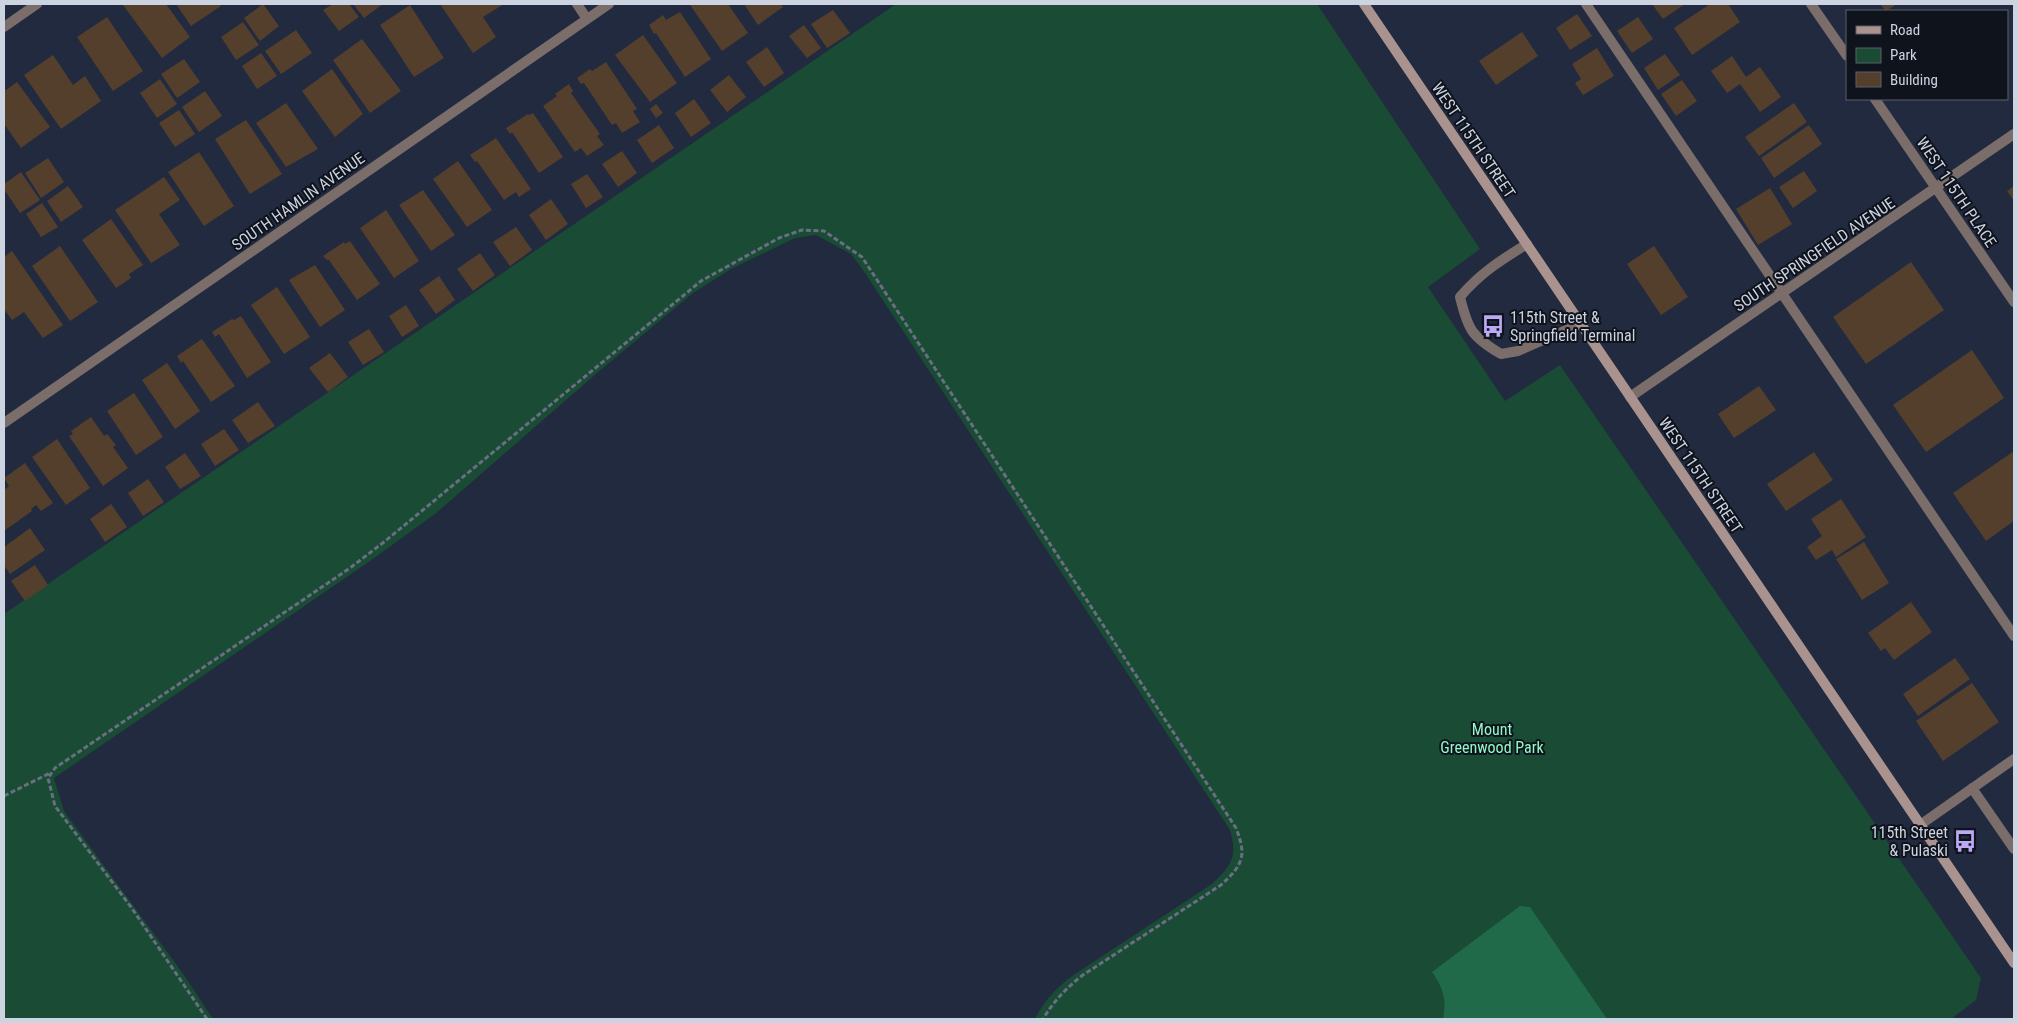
<svg xmlns="http://www.w3.org/2000/svg" width="2018" height="1023" font-family="'Roboto Condensed',sans-serif">
<rect width="100%" height="100%" fill="#212a3f"/>
<path fill="#1a4b34" d="M896,4H1317L1480,249L1428,287L1505,401L1560,365L1981,978L1976,1000L1951,1019H1035C1044,1001 1055,989 1072,976L1212,884C1231,866 1238,857 1230,830L865,273L851,254L816,235L795,238L731,269L693,293L597,373L435,514L370,561L54,778L64,811L184,975L213,1019H4V614Z"/>
<path fill="#206a49" d="M1520,906L1530,907L1607,1019H1443C1447,999 1443,988 1432,972Z"/>
<path fill="#543f2c" d="M125,4H166L190,37L162,58L123,5Z
M176,4H219L221,6L191,26Z
M263,4L279,26L260,41L244,18Z
M333,4H349L359,17L339,31L323,10Z
M353,4H383L364,18Z
M440,4H504L483,17L496,37L473,53Z
M692,4H728L748,33L722,51L690,5Z
M744,4H781L783,7L758,25Z
M1652,4H1685L1663,19Z
M1710,4H1728L1740,22L1692,55L1674,28Z
M1880,4H1897L1886,11Z
M410,5L444,58L414,77L380,25Z
M833,10L850,33L827,48L811,24Z
M680,12L711,59L685,77L656,33L654,34L649,25L663,15L666,20Z
M1577,14L1592,36L1570,50L1556,28Z
M107,17L143,71L113,91L77,37Z
M1638,17L1653,39L1632,53L1617,31Z
M243,22L259,45L236,60L221,37Z
M804,25L821,48L807,58L789,36Z
M296,30L312,53L281,74L265,51Z
M1522,32L1538,56L1496,85L1479,61Z
M643,35L677,83L650,102L615,55Z
M362,39L401,91L370,113L333,60Z
M767,47L784,73L764,87L746,62Z
M1597,48L1614,76L1583,95L1575,83L1581,79L1572,64Z
M261,53L277,76L257,89L242,66Z
M1665,54L1680,75L1658,90L1644,68Z
M53,55L73,85L85,76L101,101L61,129L24,75Z
M1732,56L1746,77L1760,67L1781,97L1760,112L1740,84L1727,93L1711,71Z
M184,59L200,82L177,98L161,74Z
M606,62L637,109L633,111L640,122L622,133L616,123L612,125L584,83L581,84L577,78L590,69L592,71Z
M332,69L363,114L335,137L302,91Z
M729,75L746,97L727,112L710,90Z
M160,79L177,104L157,118L140,93Z
M1682,80L1697,101L1676,116L1661,94Z
M17,82L50,127L21,148L4,124V88L6,90Z
M569,84L573,91L571,93L600,134L597,136L604,145L587,156L581,148L575,152L543,106L557,96L555,94Z
M205,91L222,116L199,132L182,107Z
M694,99L711,123L691,137L675,113Z
M286,103L318,149L286,167L256,123Z
M1794,103L1807,122L1759,156L1745,137Z
M656,104L663,113L656,118L650,109Z
M179,110L195,134L175,147L159,123Z
M533,113L563,157L539,173L512,132L510,134L506,128L528,114L529,115Z
M246,120L282,174L250,194L215,139Z
M659,125L674,148L652,163L637,140Z
M1809,125L1822,144L1774,178L1761,158Z
M496,138L531,189L519,197L516,192L504,200L477,161L475,162L470,155Z
M622,151L637,173L618,187L602,164Z
M199,152L234,206L204,226L168,172Z
M48,158L64,182L41,198L25,173Z
M458,161L492,210L467,227L433,179Z
M1804,171L1817,191L1793,208L1779,187Z
M21,172L40,200L20,213L4,189V184Z
M587,174L603,197L586,208L571,184Z
M164,177L180,200L159,214L180,245L151,263L115,210Z
M68,186L83,207L61,222L47,201Z
M2014,186V201L2007,191Z
M1770,188L1792,224L1758,245L1736,209Z
M423,190L455,235L431,251L399,205Z
M551,199L568,224L546,240L529,215Z
M42,203L58,227L41,237L26,214Z
M386,210L419,261L394,278L360,228Z
M111,219L143,265L129,274L131,278L116,288L82,240Z
M516,227L532,250L510,266L493,242Z
M350,241L380,284L357,300L329,260H327L323,256L344,242L345,244Z
M60,246L98,302L70,321L32,266Z
M1654,246L1688,297L1661,315L1627,264Z
M12,251L63,325L43,338L24,312L12,320L4,309V257Z
M480,253L495,275L473,291L457,269Z
M1911,262L1944,310L1866,364L1833,317Z
M315,265L345,310L320,327L289,280Z
M439,276L455,300L436,314L419,290Z
M277,287L310,337L284,354L251,305Z
M406,305L419,326L402,337L389,316Z
M241,316L271,362L247,378L219,334L215,337L212,332L232,319L234,320Z
M369,329L384,352L363,365L348,342Z
M202,339L235,386L211,402L183,361L181,363L177,356Z
M1972,350L2004,398L1926,452L1893,405Z
M330,353L348,377L328,392L309,368Z
M167,363L200,411L175,429L142,380Z
M1759,386L1776,410L1734,438L1718,414Z
M134,393L163,437L136,455L107,411Z
M258,402L275,426L248,443L232,420Z
M91,417L104,436L107,434L116,445L113,447L128,468L103,486L69,436L73,434L71,431Z
M224,429L239,450L215,466L201,444Z
M57,439L90,488L66,505L32,457Z
M2014,451V521L1986,541L1953,493Z
M1814,452L1833,480L1786,511L1767,484Z
M185,453L201,476L180,489L165,467Z
M25,463L53,503L41,511L36,505L31,509L32,511L4,531V490L9,486L4,478Z
M148,479L164,502L143,516L128,493Z
M1841,499L1866,537L1836,557L1832,550L1816,560L1807,547L1822,536L1811,519Z
M111,504L127,527L105,542L90,519Z
M30,528L45,550L10,574L4,565V547Z
M1864,542L1889,583L1862,600L1836,559Z
M35,565L48,585L25,601L11,581Z
M1911,602L1932,632L1894,660L1885,648L1881,651L1868,633Z
M1955,658L1970,679L1918,716L1903,694Z
M1972,683L1999,722L1943,761L1916,721Z"/>
<g fill="none" stroke-linecap="round" stroke-linejoin="round">
<path stroke="#676f81" stroke-width="3" stroke-dasharray="5 2.5" stroke-linecap="butt" d="M4,796L50,773
M207,1019L131,907L55,806L48,778L55,768L350,568L384,542L701,281L779,238L802,230L824,231L862,257L1236,828C1247,856 1243,865 1221,885L1083,975C1066,988 1054,1001 1043,1019"/>
<path stroke="#7b6d6a" stroke-width="10" d="M1586,4L2014,636
M1527,244C1501,260 1479,274 1460,297C1468,330 1472,337 1501,354L1518,351L1580,324
M1972,788L2014,849
M1920,825L2014,759"/>
<path stroke="#7b6d6a" stroke-width="10" d="M577,4L587,19
M1811,4L1847,56
M4,27L37,4
M1875,99L2014,302
M1630,397L2014,134
M4,423L609,4"/>
<path stroke="#aa938e" stroke-width="10" d="M1364,4L2014,963"/>
</g>
<defs>
<symbol id="bus-bare" viewBox="-9 -9 18 18"><path d="M-5-6H5V4H4V6H2V4H-2V6H-4V4H-5ZM-3.5-4V0h7V-4ZM-3.5 1.2v1.5H-2V1.2ZM2 1.2v1.5H3.5V1.2Z" fill="#bca9f5" stroke="#0f131c" stroke-width="2.5" paint-order="stroke"/></symbol>
</defs>
<g fill-rule="evenodd">
<use href="#bus-bare" x="1477" y="310" width="32" height="32"/>
<use href="#bus-bare" x="1949" y="825" width="32" height="32"/>
</g>
<g text-anchor="middle" stroke-width="4" stroke-linejoin="round" paint-order="stroke">
<g font-size="16" fill="#ccd3e1" stroke="#0f131c">
<text transform="translate(1474 140) rotate(56)" y="6">WEST 115TH STREET</text>
<text transform="translate(1957 192) rotate(56)" y="6">WEST 115TH PLACE</text>
<text transform="translate(298 201) rotate(-35)" y="6">SOUTH HAMLIN AVENUE</text>
<text transform="translate(1814 254) rotate(-34)" y="6">SOUTH SPRINGFIELD AVENUE</text>
<text transform="translate(1701 475) rotate(56)" y="6">WEST 115TH STREET</text>
</g>
<g font-size="16" fill="#ccd3e1" stroke="#0f131c" text-anchor="start">
<text x="1510" y="323">115th Street &amp;<tspan x="1510" dy="18">Springfield Terminal</tspan></text>
<text x="1948" y="838" text-anchor="end">115th Street<tspan x="1948" dy="18">&amp; Pulaski</tspan></text>
</g>
<g font-size="16" fill="#92f8c5" stroke="#0f131c">
<text x="1492" y="735">Mount<tspan x="1492" dy="18">Greenwood Park</tspan></text>
</g>
</g>
<rect width="2018" height="1023" fill="none" stroke="#ccd3e1" stroke-width="10"/>
<rect x="1846" y="10" width="162" height="90" fill="#0f131c" stroke="#5b606b"/>
<rect x="1856" y="26" width="25" height="8" fill="#aa938e" stroke="#5b606b"/>
<text x="1890" y="35" font-size="15" fill="#ccd3e1">Road</text>
<rect x="1856" y="48" width="25" height="15" fill="#1a4b34" stroke="#5b606b"/>
<text x="1890" y="60" font-size="15" fill="#ccd3e1">Park</text>
<rect x="1856" y="72" width="25" height="15" fill="#543f2c" stroke="#5b606b"/>
<text x="1890" y="85" font-size="15" fill="#ccd3e1">Building</text>
</svg>
